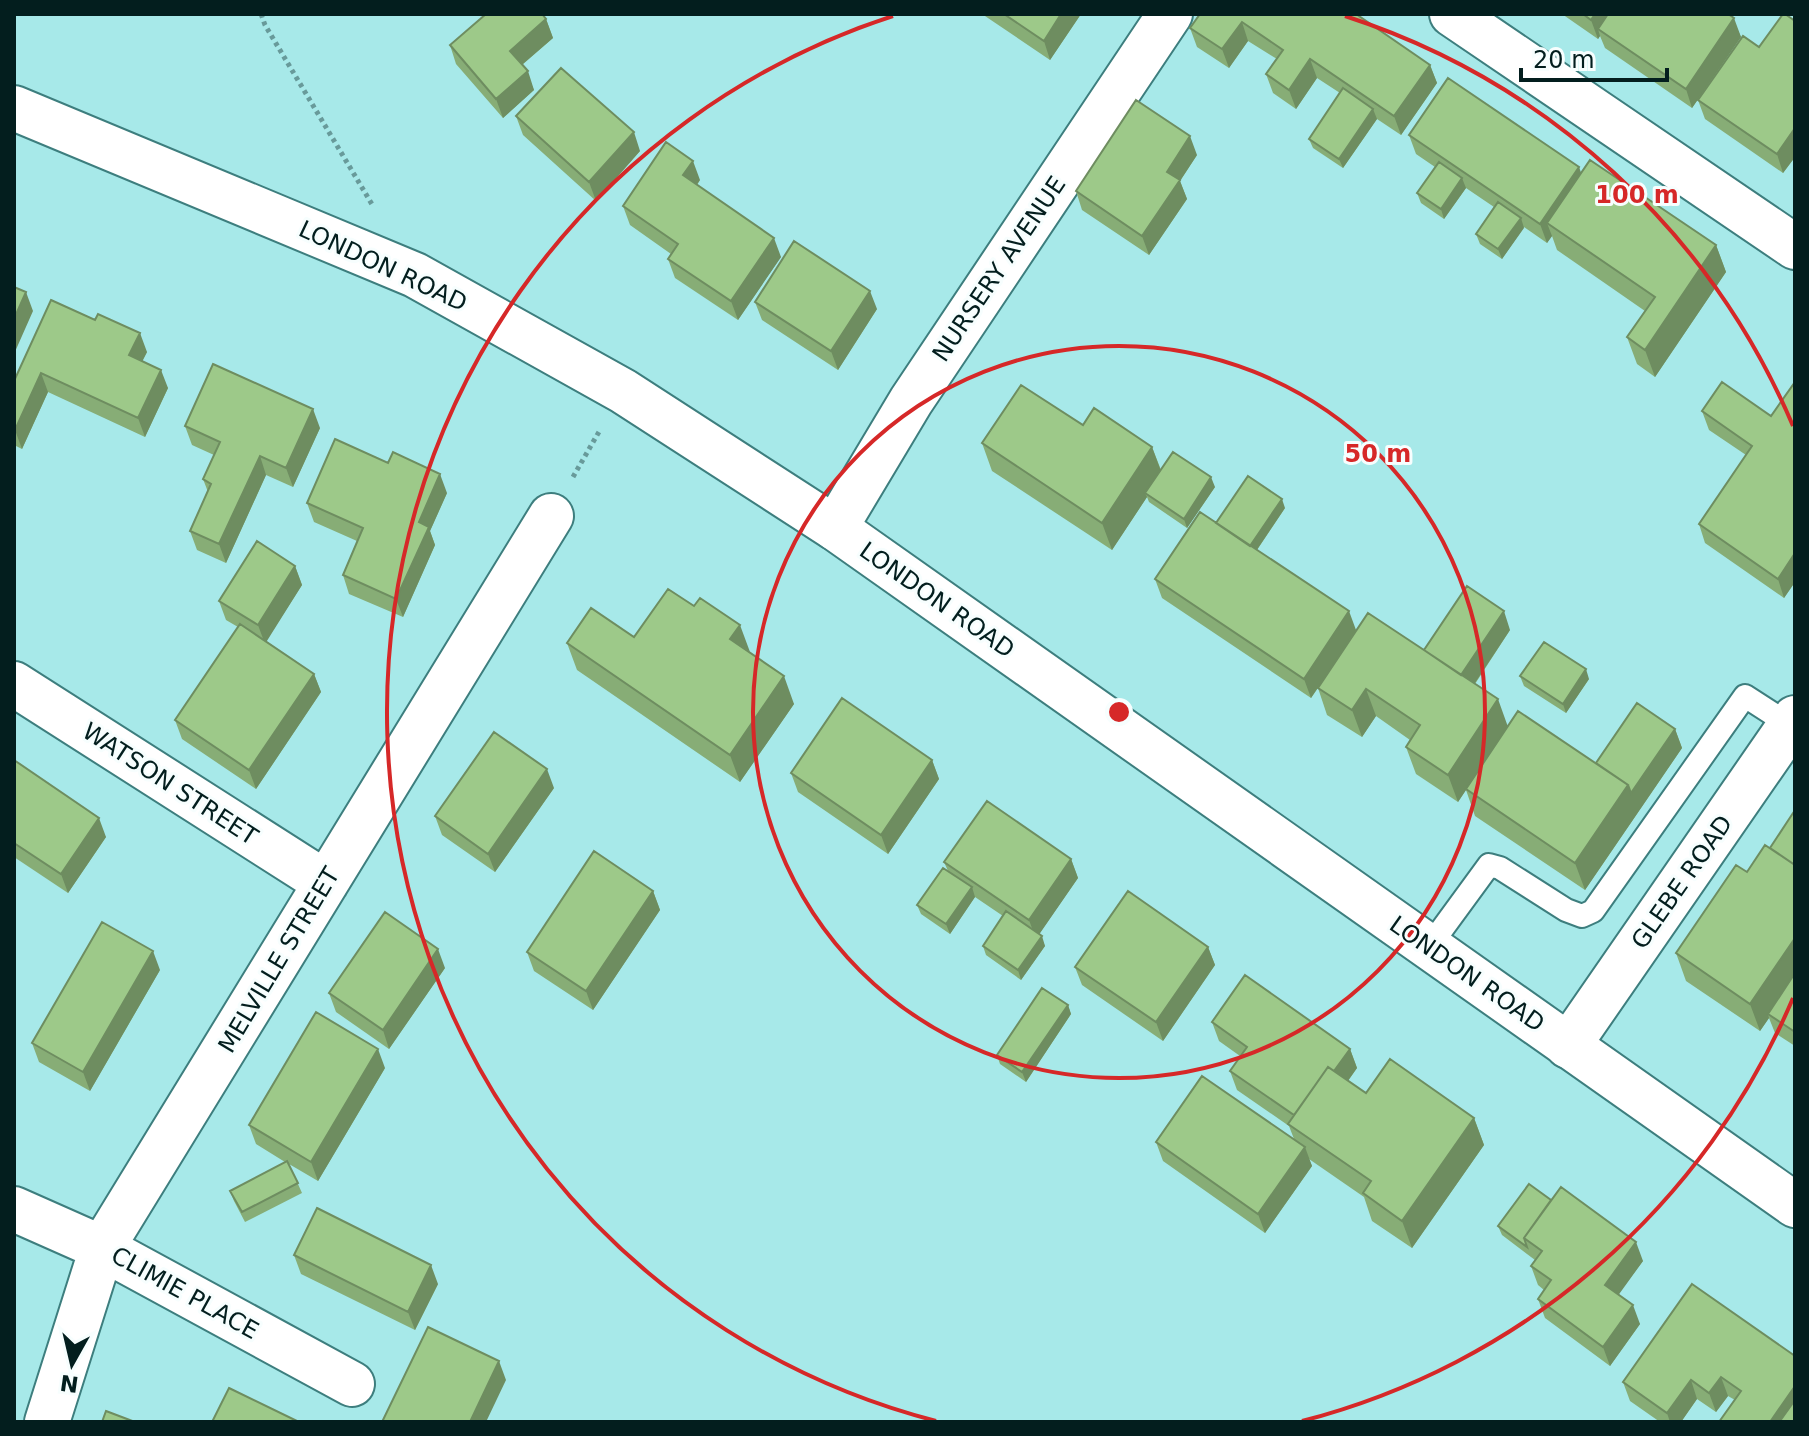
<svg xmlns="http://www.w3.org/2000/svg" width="1809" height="1436" font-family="'DejaVu Sans',sans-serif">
<rect width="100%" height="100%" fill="#a7e9e9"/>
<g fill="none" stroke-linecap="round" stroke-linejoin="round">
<defs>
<path id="lane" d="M1429,947L1489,865L1500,868L1566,910L1582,916L1593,911L1745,696L1790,725"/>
<path id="street" d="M1452,14L1795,247
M835,528L911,401L1170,14
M14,684L326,883
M1568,1046L1795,718
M14,1209L102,1248L352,1384
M47,1422L102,1248L551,516"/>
<path id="secondary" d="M14,108L415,275L623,391L835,528L1795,1205"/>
</defs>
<use href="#lane" stroke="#3d7e7e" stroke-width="26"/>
<use href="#street" stroke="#3d7e7e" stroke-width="48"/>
<use href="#secondary" stroke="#3d7e7e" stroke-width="48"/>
<path stroke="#689a9a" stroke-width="5" stroke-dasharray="4 4" stroke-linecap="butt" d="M261,14L265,25L373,206
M573,477L600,430"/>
<use href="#lane" stroke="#fff" stroke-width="22"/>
<use href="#street" stroke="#fff" stroke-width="44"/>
<use href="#secondary" stroke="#fff" stroke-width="44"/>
</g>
<path fill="#87ad76" d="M982,14H1081L1050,60Z
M1200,14H1356L1430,65L1437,83L1401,135L1377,119L1343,168L1313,148L1309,139L1340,93L1317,78L1296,109L1273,93L1266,74L1277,59L1248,41L1229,68L1197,47L1190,28Z
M1562,14H1733L1732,17L1741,37L1692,108L1605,48L1600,36L1598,39Z
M546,19L553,38L522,65L534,90L503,118L456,64L450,45Z
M1795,21V157L1783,173L1705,119L1698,100L1759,47Z
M516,116L640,151L596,201L523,135Z
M1409,135L1582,173L1716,245L1726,272L1655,377L1637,364L1627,337L1645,311L1557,250L1552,236L1547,243L1524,227L1502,259L1480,244L1476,234L1494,207L1466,188L1444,219L1421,203L1417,193L1435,167L1416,154Z
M1197,155L1180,181L1187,199L1149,255L1082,210L1076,191Z
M700,180L697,185L781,257L738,320L675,278L668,259L671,254L630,225L623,206Z
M51,300L147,352L142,361L168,388L145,437L48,392L22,449L14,445V381Z
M755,302L877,309L838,370L762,320Z
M1795,382V582L1784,598L1705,543L1699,524L1746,455L1709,430L1702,411L1771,416Z
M1083,425L1152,447L1161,470L1215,487L1187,528L1149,502L1147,497L1112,550L992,471L982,443Z
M185,426L320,428L293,487L266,475L226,563L197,550L190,531L208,492L203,479L214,455L192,445Z
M447,493L430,531L435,545L403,617L349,594L343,575L357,541L314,522L307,503Z
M1285,508L1257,550L1356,630L1424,650L1510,630L1475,684L1508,726L1596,763L1675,729L1682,748L1585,890L1475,816L1466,790L1458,802L1416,774L1406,747L1410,740L1376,716L1362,737L1327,715L1318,688L1311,698L1162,598L1155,579L1216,523Z
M295,566L302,585L266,641L314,674L321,692L256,789L182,739L175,720L238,627L226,620L219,601Z
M634,637L749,653L794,704L740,782L577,670L567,643Z
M1520,676L1589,679L1566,713L1524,686Z
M14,760L106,837L68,893L14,857Z
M932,760L939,779L888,854L798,792L791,773Z
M554,788L495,872L442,835L435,816Z
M1795,810V1046L1775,1033L1769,1018L1760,1031L1686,981L1676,953L1747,872L1770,848Z
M1071,859L1078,878L1039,934L1045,946L1021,980L986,955L983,946L1003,916L975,897L950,934L921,914L917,905L948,871L944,862Z
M653,891L660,910L593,1010L534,971L527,952Z
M1208,947L1215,965L1163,1041L1082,985L1075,967Z
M445,968L389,1049L336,1012L329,993Z
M160,970L90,1091L39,1062L32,1043Z
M1068,1005L1071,1014L1026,1082L1000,1064L997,1055Z
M1212,1022L1350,1049L1357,1068L1348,1081L1366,1093L1474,1118L1484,1145L1412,1248L1372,1221L1364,1197L1309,1159L1312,1166L1265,1233L1163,1161L1156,1142L1294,1139L1289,1126L1237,1090L1230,1071L1240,1056L1219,1041Z
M385,1068L318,1181L289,1164L302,1193L245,1222L234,1201L230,1191L285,1162L256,1144L249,1125Z
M1551,1200L1643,1261L1618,1294L1640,1324L1610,1366L1545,1318L1538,1299L1544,1290L1538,1285L1531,1266L1535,1260L1502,1235L1498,1226Z
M294,1255L438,1284L415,1330L301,1274Z
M1692,1284L1795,1422H1719L1735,1400L1728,1396L1716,1412L1697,1399L1681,1422H1660L1630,1401L1623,1382Z"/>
<path fill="#6e8d60" d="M1061,14H1081L1050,60L1044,41Z
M1595,14H1615L1598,29L1600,36L1598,39L1591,20Z
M1734,18L1741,37L1692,108L1686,89Z
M546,19L553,38L517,69L510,51Z
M1242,22L1248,41L1229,68L1222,49Z
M1310,59L1317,78L1296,109L1289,90Z
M1430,65L1437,83L1401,135L1394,116Z
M528,71L534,90L503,118L496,99Z
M1373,109L1377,119L1343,168L1339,159Z
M1795,128V157L1783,173L1777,154Z
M634,132L640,151L596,201L589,182Z
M1190,136L1197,155L1180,181L1187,199L1149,255L1142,236L1167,172Z
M693,161L700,180L690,194L683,175Z
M1579,167L1586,186L1547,223L1552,236L1547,243L1540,224Z
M1462,178L1466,188L1444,219L1441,209Z
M1521,218L1524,228L1502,259L1498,249Z
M774,238L781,257L738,320L731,301Z
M1716,245L1726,272L1655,377L1645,350Z
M870,291L877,309L838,370L831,351Z
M26,292L33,311L14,354V319Z
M140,333L147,352L136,374L129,355Z
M161,370L168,388L145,437L138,418Z
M41,373L48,392L22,449L15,430Z
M313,409L320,428L293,487L286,468Z
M1152,447L1162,474L1145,493L1147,497L1112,550L1102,523Z
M260,456L266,475L226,563L219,544Z
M440,474L447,493L430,531L435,545L403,617L396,599L419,522Z
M1211,477L1215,487L1187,528L1184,519Z
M1282,499L1285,508L1250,560L1247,551Z
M1795,553V582L1784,598L1778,579Z
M295,566L302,585L265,644L258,625Z
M1349,611L1356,630L1311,698L1304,679Z
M1504,611L1510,630L1465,698L1458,679Z
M740,625L750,652L730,639Z
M1586,669L1589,679L1566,713L1563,704Z
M314,674L321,692L256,789L249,770Z
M784,676L794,704L740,782L730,755Z
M1366,689L1376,716L1362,737L1352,710Z
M1498,699L1508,727L1458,802L1448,775Z
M1675,729L1682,748L1585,890L1575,863L1628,785Z
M932,760L939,779L888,854L881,835Z
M547,769L554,788L495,872L488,854Z
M99,818L106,837L68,893L61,874Z
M1071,859L1078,878L1036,939L1029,920Z
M972,887L975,897L950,934L946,924Z
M653,891L660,910L593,1010L586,991Z
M1042,936L1045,946L1021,980L1018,970Z
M1795,938V980L1768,1014L1769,1018L1760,1031L1750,1004Z
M1208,947L1215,965L1163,1041L1156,1022Z
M438,949L445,968L389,1049L383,1030Z
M153,951L160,970L90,1091L83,1072Z
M1068,1005L1071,1014L1026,1082L1022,1072Z
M378,1049L385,1068L318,1181L311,1162Z
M1350,1049L1357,1068L1307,1138L1300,1119Z
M1474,1118L1484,1145L1412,1248L1402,1221Z
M1305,1147L1312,1166L1265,1233L1258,1214Z
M1636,1242L1643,1261L1612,1304L1605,1285Z
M431,1265L438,1284L415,1330L408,1312Z
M1633,1305L1640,1324L1610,1366L1603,1347Z
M499,1361L506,1380L486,1422H470Z
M1721,1377L1728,1396L1716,1412L1709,1393Z
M1691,1380L1697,1399L1681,1422H1670L1667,1413Z
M1795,1386V1415L1780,1421L1781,1422H1770Z"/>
<path fill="#9dc989" stroke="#6e8d60" stroke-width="2" d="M486,14H542L546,19L510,51L528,71L496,99L450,45Z
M1004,14H1061L1044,41Z
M1200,14H1356L1430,65L1394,116L1310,59L1289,90L1266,74L1283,50L1242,22L1222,49L1190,28Z
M1583,14H1595L1591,20Z
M1608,14H1728L1734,18L1686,89L1598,29Z
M1783,14H1785L1795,21V128L1777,154L1698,100L1743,36L1759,47Z
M561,68L634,132L589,182L516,116Z
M1448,78L1579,167L1540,224L1409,135Z
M1343,88L1373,109L1339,159L1309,139Z
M1136,100L1190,136L1167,172L1180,180L1142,236L1076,191Z
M666,142L693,161L683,175L774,238L731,301L668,259L678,244L623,206Z
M1590,160L1716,245L1645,350L1627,337L1655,297L1547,223Z
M1439,162L1462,178L1441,209L1417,193Z
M1498,202L1521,218L1498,249L1476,234Z
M794,241L870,291L831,351L755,302Z
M14,287L26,292L14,319Z
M51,300L95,320L98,314L140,333L129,355L161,370L138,418L41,373L15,430L14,429V381Z
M213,364L313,409L286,468L260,456L219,544L190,531L211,484L203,479L220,442L185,426Z
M1722,382L1771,416L1795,382V553L1778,579L1699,524L1752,446L1702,411Z
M1021,385L1083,425L1094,408L1152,447L1102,523L982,443Z
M335,439L388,463L393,452L440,474L419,522L429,527L396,599L343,575L363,528L307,503Z
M1173,452L1211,477L1184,519L1145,493Z
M1248,476L1282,499L1250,546L1216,523Z
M1200,512L1349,611L1304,679L1155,579Z
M257,541L295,566L258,625L219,601Z
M1467,586L1504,611L1461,675L1424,650Z
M668,589L694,606L700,598L740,625L730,639L784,676L730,755L567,643L591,608L634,637Z
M1368,613L1498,699L1448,775L1406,747L1420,725L1366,689L1352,710L1318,688Z
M240,624L314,674L249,770L175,720Z
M1544,642L1586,669L1563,704L1520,676Z
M842,698L932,760L881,835L791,773Z
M1637,703L1675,729L1631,793L1628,785L1596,763Z
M1518,711L1628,785L1575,863L1466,789Z
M494,732L547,769L488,854L435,816Z
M14,760L99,818L61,874L14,843Z
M987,801L1071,859L1029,920L944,862Z
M1795,810V865L1770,848Z
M1765,845L1795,865V938L1750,1004L1676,953L1736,865L1747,872Z
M594,851L653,891L586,991L527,952Z
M943,868L972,887L946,924L917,905Z
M1128,891L1208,947L1156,1022L1075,967Z
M1006,911L1042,936L1018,970L983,946Z
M385,912L438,949L383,1030L329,993Z
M102,922L153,951L83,1072L32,1043Z
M1795,973V1032L1768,1014Z
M1245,975L1350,1049L1334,1071L1328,1067L1294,1115L1230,1071L1247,1047L1212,1022Z
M1042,988L1068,1005L1022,1072L997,1055Z
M316,1012L378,1049L311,1162L249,1125Z
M1390,1059L1474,1118L1402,1221L1363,1193L1371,1181L1288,1124L1328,1067L1366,1093Z
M1202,1076L1305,1147L1258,1214L1156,1142Z
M287,1161L298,1183L242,1212L230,1191Z
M1529,1184L1551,1200L1524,1238L1527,1247L1498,1226Z
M1561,1187L1636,1242L1605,1285L1633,1305L1603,1347L1538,1299L1551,1280L1531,1266L1542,1251L1524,1238Z
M317,1208L431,1265L408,1312L294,1255Z
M1692,1284L1795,1356V1386L1770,1422H1719L1741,1391L1721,1377L1709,1393L1691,1380L1667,1413L1623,1382Z
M428,1327L499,1361L470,1422H382Z
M229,1388L299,1422H212Z
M1795,1400V1422H1782L1780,1421Z
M106,1411L135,1422H102Z"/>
<g fill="none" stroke="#d62828" stroke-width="4">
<circle cx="1119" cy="712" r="366"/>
<path d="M1793 998A732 732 0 0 1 1302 1421M936 1421A732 732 0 0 1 893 16M1345 16A732 732 0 0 1 1793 426"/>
</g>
<g text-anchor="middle" stroke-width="6" stroke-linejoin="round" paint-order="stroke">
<g font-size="24" fill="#031e1e" stroke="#f7fefe">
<text transform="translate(383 266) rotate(25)" y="8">LONDON ROAD</text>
<text transform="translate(999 269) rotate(-56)" y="8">NURSERY AVENUE</text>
<text transform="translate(937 600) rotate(35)" y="8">LONDON ROAD</text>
<text transform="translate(170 784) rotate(33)" y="8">WATSON STREET</text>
<text transform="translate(1682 882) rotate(-55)" y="8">GLEBE ROAD</text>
<text transform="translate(279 960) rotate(-59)" y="8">MELVILLE STREET</text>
<text transform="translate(1467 974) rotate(35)" y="8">LONDON ROAD</text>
<text transform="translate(185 1293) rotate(29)" y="8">CLIMIE PLACE</text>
</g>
</g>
<circle cx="1119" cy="712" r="12" fill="#d62828" stroke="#f7fefe" stroke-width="4"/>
<g font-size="24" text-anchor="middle" font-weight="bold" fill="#d62828" stroke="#f7fefe" stroke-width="6" stroke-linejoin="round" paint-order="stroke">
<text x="1637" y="203">100 m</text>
<text x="1378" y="462">50 m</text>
</g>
<rect width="1809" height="1436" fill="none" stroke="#031e1e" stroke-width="32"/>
<g transform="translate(72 1364) rotate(188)" stroke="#f7fefe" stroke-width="6" paint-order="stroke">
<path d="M0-6L14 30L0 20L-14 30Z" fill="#031e1e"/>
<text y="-12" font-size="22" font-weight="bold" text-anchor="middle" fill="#031e1e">N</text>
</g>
<path d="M1521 68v12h146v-12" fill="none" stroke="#031e1e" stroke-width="4"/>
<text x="1533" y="68" font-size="24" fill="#031e1e" stroke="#f7fefe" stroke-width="6" paint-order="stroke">20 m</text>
</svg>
